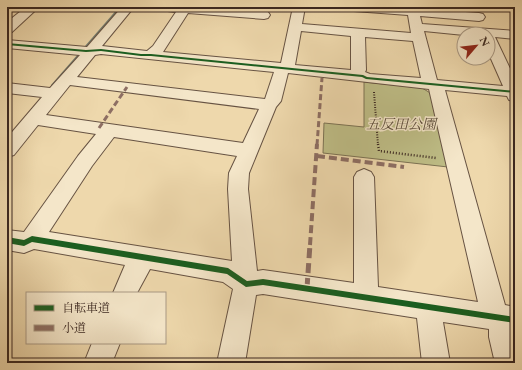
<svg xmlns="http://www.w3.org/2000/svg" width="522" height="370" font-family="'EB Garamond','Noto Serif JP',serif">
<rect width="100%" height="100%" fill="#eed8ac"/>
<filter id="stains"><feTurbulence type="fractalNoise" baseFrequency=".005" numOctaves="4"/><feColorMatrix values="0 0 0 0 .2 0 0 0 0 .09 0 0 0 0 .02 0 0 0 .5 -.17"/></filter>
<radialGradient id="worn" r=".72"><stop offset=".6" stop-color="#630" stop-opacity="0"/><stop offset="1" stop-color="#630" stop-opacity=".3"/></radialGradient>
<path fill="#bebd86" stroke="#7c7253" d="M364,82L422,88L432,94L448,167L323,153L324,123L364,127Z"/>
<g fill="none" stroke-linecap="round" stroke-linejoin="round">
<path fill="#737f73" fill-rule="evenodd" d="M119,7H122L53,87H51V85Z"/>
<defs>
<path id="minor" d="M26,7H39L12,32L7,33V22Z
M122,7H134L102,46L147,51L153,46L176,12L159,10L157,7H209L268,12L270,15L268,18L264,19L188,13L163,52L281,63L293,7H305L302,24L411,33L408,15L354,11L350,10L348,7H397L479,13L483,14L485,17L483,20L479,21L420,16L422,24L515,31V39L495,37L515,79V101L509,100L507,96L445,90L505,305L515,307V363H495L489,337V329L443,322L450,363H422L417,318L263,294L256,295L245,363H217L233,289L223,282L150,269L137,293H113L125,265L34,249L24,253L7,250V230L24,232L78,156L96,134L38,125L14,155L7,157V138L42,97L7,93V83L50,88L80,55L7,48V40L87,47ZM301,31L351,36V70L295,65ZM424,31L464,35L488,34V52L503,86L437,80ZM365,37L413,41L421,78L370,74L365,72L366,70ZM101,54L274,72L265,99L77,77L95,55ZM288,73L429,89L478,302L378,287L374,177L371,172L364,169L357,172L354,177V283L263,270L257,271L248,189L249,173L276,107L281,101ZM70,85L259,109L243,143L46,115ZM114,137L237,156L229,173L228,189L232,261L49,232L92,166Z
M92,343H120L112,363H84Z"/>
</defs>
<use href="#minor" stroke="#675343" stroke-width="2"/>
<path stroke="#3a2720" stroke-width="2" stroke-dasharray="1 1.5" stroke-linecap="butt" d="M374,92L378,145"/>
<path stroke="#3a2720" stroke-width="2.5" stroke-dasharray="1 2" stroke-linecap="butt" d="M378,144L379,151L436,158"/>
<use href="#minor" fill="#f4e6c9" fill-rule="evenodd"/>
<path stroke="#8d6e63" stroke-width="3" stroke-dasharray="6 3" stroke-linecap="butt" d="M99,128L127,87
M317,145L322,78"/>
<path stroke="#8d6e63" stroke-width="4" stroke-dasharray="8 4" stroke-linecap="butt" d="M317,156L404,167
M310,245L317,144"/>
<path stroke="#8d6e63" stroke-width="5" stroke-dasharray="10 5" stroke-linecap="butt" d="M307,288L310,244"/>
<defs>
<path id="cycleway" d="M7,43L86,50L101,49L141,54H151L363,75L367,77L515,91V93L366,79L362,77L151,56H141L101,51L86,52L7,45Z
M32,236L228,268L247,281L263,279L515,317V323L263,285L246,287L227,274L32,242L24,246L7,243V237L24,240Z"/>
</defs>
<use href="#cycleway" stroke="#f4e6c9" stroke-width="3"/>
<use href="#cycleway" fill="#1b5e20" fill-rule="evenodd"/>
</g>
<g text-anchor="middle" stroke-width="3" stroke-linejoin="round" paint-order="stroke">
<g font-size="14" font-style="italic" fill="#5b4c3a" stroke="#f4e6c9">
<text x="401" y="129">五反田公園</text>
</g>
</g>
<rect width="522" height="370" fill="none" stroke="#eed8ac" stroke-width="24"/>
<rect x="8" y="8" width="506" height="354" fill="none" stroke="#3a2720" stroke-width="2"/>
<rect x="12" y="12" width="498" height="346" fill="none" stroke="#3a2720"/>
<rect x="26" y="292" width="140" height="52" fill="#f4e6c9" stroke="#aa9a85"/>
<rect x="34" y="305" width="20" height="6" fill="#1b5e20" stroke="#aa9a85"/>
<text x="62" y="312" font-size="12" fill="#3a2720">自転車道</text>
<rect x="34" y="325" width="20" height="6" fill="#8d6e63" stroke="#aa9a85"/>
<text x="62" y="332" font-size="12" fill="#3a2720">小道</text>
<g transform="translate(476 46) rotate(62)"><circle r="19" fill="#f4e6c9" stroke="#aa9a85"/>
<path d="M0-3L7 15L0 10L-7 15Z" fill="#8f2418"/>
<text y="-6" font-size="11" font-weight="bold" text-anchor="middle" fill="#3a2720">N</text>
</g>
<rect width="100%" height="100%" filter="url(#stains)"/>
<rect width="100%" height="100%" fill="url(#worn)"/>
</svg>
